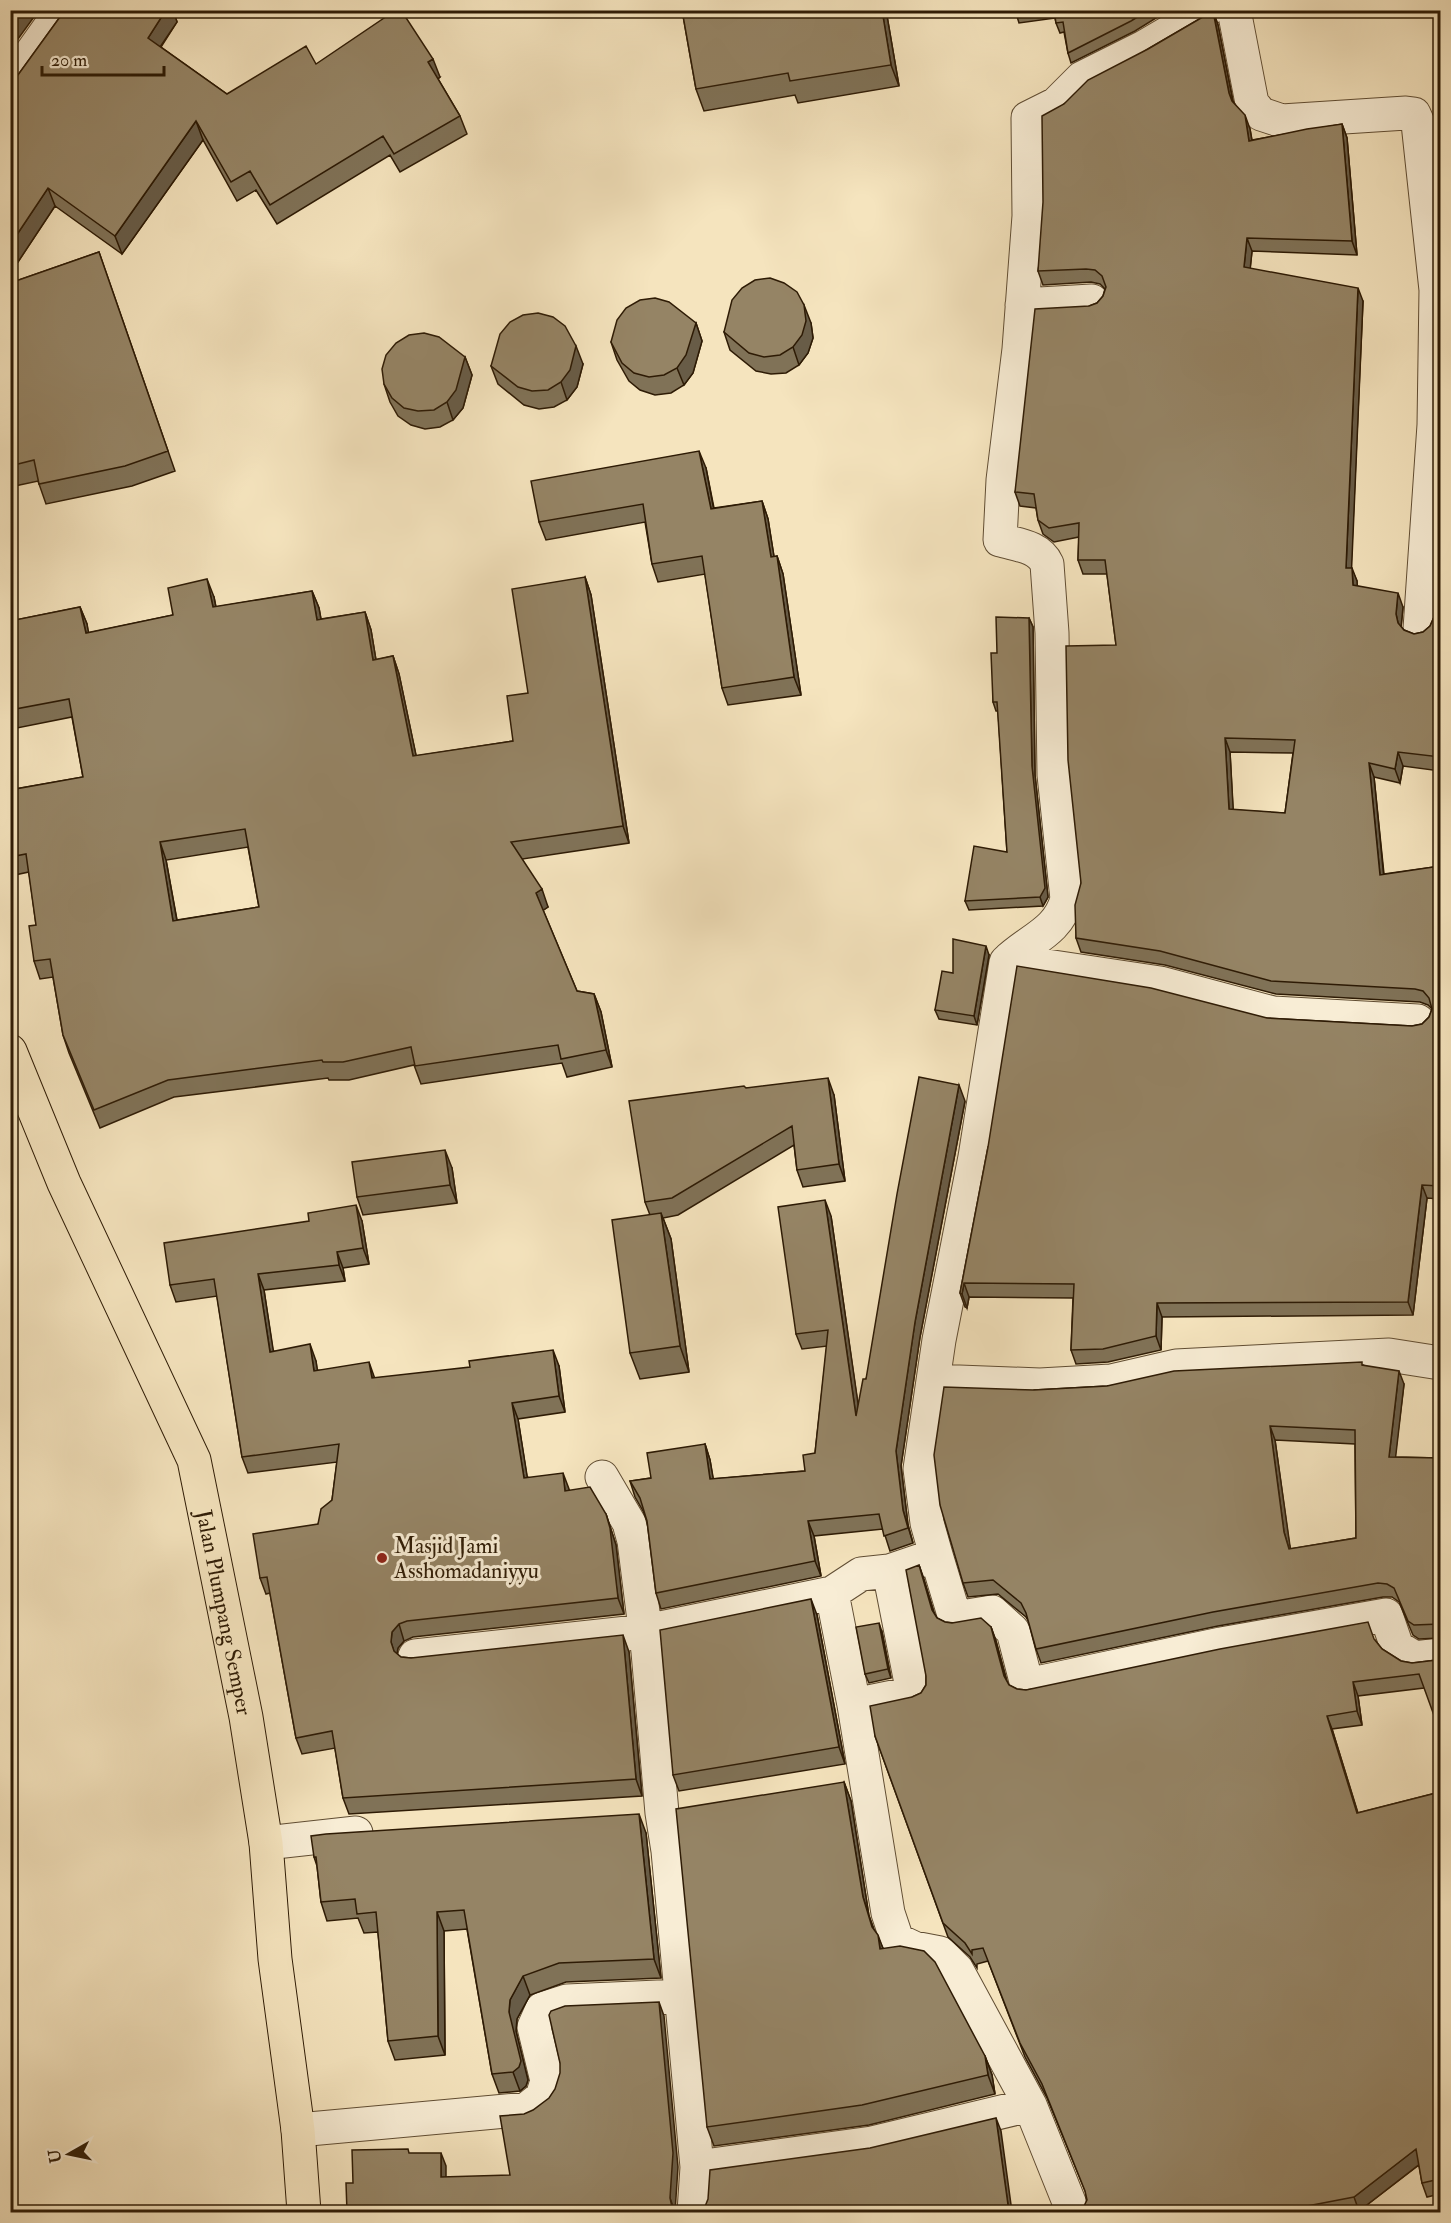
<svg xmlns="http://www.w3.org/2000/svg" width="1451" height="2223" font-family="'IM FELL Double Pica',serif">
<rect width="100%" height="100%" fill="#f5e4be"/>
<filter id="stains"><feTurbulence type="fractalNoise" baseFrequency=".00333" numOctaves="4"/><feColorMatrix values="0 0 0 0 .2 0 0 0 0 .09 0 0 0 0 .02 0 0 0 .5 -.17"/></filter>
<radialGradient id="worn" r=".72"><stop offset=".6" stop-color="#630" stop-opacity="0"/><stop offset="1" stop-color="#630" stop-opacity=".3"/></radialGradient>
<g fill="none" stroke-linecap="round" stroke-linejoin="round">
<defs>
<path id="minor" d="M1234,10L1252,103L1261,114L1282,121L1406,113L1414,114L1418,123L1436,290L1434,425L1420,629
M10,83L62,10
M1022,305L1092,301
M1010,958L1040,965L1160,983L1273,1013L1418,1021
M933,1381L1040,1385L1111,1381L1176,1366L1389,1355L1440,1363
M602,1477L629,1523L634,1541L648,1652L662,1813L668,1851L697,2167L694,2212
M936,1555L955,1618L992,1612L1013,1631L1027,1685L1221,1644L1386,1615L1397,1647L1415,1658L1440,1655
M832,1593L854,1705L888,1913L897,1940L914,1948L940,1953L957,1970L1030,2105L1073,2212
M415,1656L646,1631L832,1593L861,1574L889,1571L936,1555L927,1523L920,1469L939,1340L975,1157L1006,962C1029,939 1058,933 1067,899L1054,775L1052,633L1047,564C1039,546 1017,545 1000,540L1003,480L1019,349L1029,216L1028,118L1056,104L1082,78L1144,47L1207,10
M854,1705L913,1693L889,1571
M266,1843L356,1833
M298,2130L527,2109L542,2097L547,2081L534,2027L542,2009L567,2001L681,1996
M697,2167L872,2143L1030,2105"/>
<g id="major">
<path id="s1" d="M10,1051L64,1183L194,1460L246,1717L266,1843L275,1959L298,2130L304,2212"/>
</g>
</defs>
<use href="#minor" stroke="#604d33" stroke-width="35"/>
<use href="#major" stroke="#2e1b05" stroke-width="35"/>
<use href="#minor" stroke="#f8edd5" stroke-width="33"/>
<use href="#major" stroke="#f5e4be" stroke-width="33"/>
</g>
<path fill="#807257" stroke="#2e1b05" stroke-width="1.5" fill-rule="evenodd" d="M65,10H173L177,22L161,47L227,94L316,64L440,77L438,79L460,116L467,134L400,172L390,155L277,224L256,190L237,201L203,140L122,254L55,206L10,274V81L18,75Z
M682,10H886L899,86L798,103L795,95L704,111L696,89Z
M1015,10H1169L1135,31L1071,63L1068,53L1064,32L1060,33L1056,23L1055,18L1019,23Z
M1213,11L1218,25L1233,101L1250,129L1252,140L1342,124L1347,138L1357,255L1252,251L1250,269L1363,301L1351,568L1357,581V586L1403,607L1401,627L1404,630L1414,634L1423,632L1430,626L1434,617L1440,517V771L1403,766L1400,783L1374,777L1384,874L1440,866V1199L1427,1198L1413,1315L1162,1317L1161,1350L1108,1362L1076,1364L1071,1350L1073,1298L969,1297L967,1308L965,1307L960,1293L988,1147L1267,1018L1412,1026L1422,1024L1429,1017L1432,1009L1428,1005L1420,1002L1276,994L1165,965L1081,952L1076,938L1081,883L1116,645L1107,574H1083L1078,560L1079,537L1054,542L1043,534L1038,520L1036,508L1020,506L1015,492L1089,306L1097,303L1103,296L1105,289L1100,284L1091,282L1043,285L1038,271L1064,104L1148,49ZM1230,752L1293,753L1285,813L1233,810Z
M99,252L175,471L132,486L46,504L38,481L10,487V283Z
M696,323L702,341L693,373L684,385L671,393L655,395L640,390L629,381L617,360L611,342Z
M811,323L813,338L808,353L799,365L786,373L771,374L756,371L730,350L724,332Z
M465,357L472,375L463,408L453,420L440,427L425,429L411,425L398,416L390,402L384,384Z
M583,364L577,387L567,400L554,407L539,409L524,405L498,384L491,366Z
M706,468L714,508L762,501L768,519L774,557L777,556L783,574L801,695L728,705L722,688L705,574L658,582L652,564L645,522L546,540L539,522Z
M585,577L591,595L629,843L522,859L548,907L543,910L577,991L594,994L601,1012L612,1067L567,1077L562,1063L421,1084L414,1065L349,1080H329L328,1078L174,1097L100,1128L69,1053L63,1035L53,977L40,979L34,961L36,925L29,872L10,876V790L83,777L72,717L12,729L10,724V621L80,607L87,624L88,633L173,615L214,597L216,607L312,591L319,608L321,619L365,612L371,630L376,660L393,656L399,674L416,756L513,741L528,693ZM248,847L259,907L177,920L166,860Z
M1029,618L1033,627L1035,775L1048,897L1043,906L969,910L965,901L1007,852L998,711H996L993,702L997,653Z
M989,955L977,1025L939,1019L935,1010L953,973Z
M746,1088L834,1095L845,1181L803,1187L797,1170L794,1145L678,1215L663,1218L671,1239L689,1372L640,1379L630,1353L650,1215L645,1202Z
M965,1101L920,1337L901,1466L908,1525L913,1543L890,1551L883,1529L814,1536L821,1576L661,1609L656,1593L647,1521L643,1511L635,1497L630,1481L651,1478L705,1444L710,1460L713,1479L805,1471L815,1453L827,1346L802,1349L796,1334L831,1216L858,1405L866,1379Z
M452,1168L457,1203L363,1215L357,1197Z
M362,1221L369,1264L343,1268L345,1281L264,1290L273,1351L316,1361L317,1370L375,1378L559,1366L565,1412L518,1419L527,1477L569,1490L606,1514L616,1545L624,1614L413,1637L404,1641L398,1648L397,1654L401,1657L411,1658L629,1652L642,1796L349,1814L343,1798L335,1748L302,1754L296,1738L270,1593L266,1594L260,1578L318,1524L332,1500L337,1462L248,1473L242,1457L217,1296L176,1302L170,1285Z
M1363,1365L1404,1384L1395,1457L1440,1458V1638L1419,1639L1413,1635L1399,1602L1392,1597H1383L1218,1626L1041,1663L1036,1649L1029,1622L1026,1617L998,1594L968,1597L963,1583L1034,1390L1107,1386ZM1275,1440L1355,1444L1356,1538L1290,1549Z
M919,1565L934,1612L937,1618L945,1622L991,1627L996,1641L1007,1681L1009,1685L1017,1689L1026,1690L1375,1640L1382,1649L1401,1661L1412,1663L1437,1660L1424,1688L1358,1696L1362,1725L1332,1729L1358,1813L1440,1792V2194L1427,2197L1422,2183L1419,2165L1359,2211L1349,2212H1087L1086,2193L1047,2098L1025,2057L988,1961L977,1964V1968L970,1957L948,1937L875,1736L912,1697L921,1693L926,1685V1676Z
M817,1615L845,1764L679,1791L673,1775Z
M882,1632L891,1678L869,1683L865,1674Z
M844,1782L851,1801L869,1916L874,1929L883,1948L985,2056L992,2075L995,2094L869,2125L714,2146L707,2127Z
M646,1833L661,1978L566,1982L530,1995L517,2019L516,2031L528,2080L526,2086L520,2091L499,2093L492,2074L467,1929L444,1931L445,2055L395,2060L388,2041L378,1932L364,1933L358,1918L327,1921L321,1902L317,1866L314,1857Z"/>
<path fill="#685c47" stroke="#2e1b05" stroke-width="1.5" d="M19,10H39L10,50V22Z
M166,10H173L177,22L154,56L148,38Z
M882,10H886L899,86L891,65Z
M1213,11L1218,25L1234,107L1229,93Z
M433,59L440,77L435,81L428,62Z
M1245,115L1250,129L1254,154L1249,141Z
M196,121L203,140L122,254L115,236Z
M1342,124L1347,138L1357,255L1352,241Z
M48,188L55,206L10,274V245Z
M1247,238L1252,251L1249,281L1244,267Z
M1358,288L1363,301L1351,582L1346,568Z
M804,305L811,323L813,338L808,353L799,365L793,347Z
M696,323L702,341L693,373L684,385L677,368Z
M576,346L583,364L577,387L567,400L561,382Z
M465,357L472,375L463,408L453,420L447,402Z
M699,451L706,468L717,527L711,509Z
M762,501L768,519L777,575L771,557Z
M777,556L783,574L801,695L794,677Z
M1352,568L1357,581L1358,599L1353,585Z
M585,577L591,595L629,843L623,826Z
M207,579L214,597L219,625L213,607Z
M312,591L319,608L324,637L317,620Z
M1398,593L1403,607L1401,628L1398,623L1396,614Z
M80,607L87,624L92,651L86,633Z
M365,612L371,630L379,678L373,660Z
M1029,618L1033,627L1035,775L1048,897L1043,906L1040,897L1032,766Z
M393,656L399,674L420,774L413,756Z
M1225,738L1230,752L1234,823L1229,809Z
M1398,752L1403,766L1400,783L1395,769Z
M1369,763L1374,777L1385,889L1380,875Z
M160,842L166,860L180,938L173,921Z
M542,889L548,907L542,911L536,893Z
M986,946L989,955L977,1025L974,1016Z
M594,994L601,1012L612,1067L606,1050Z
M828,1078L834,1095L845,1181L839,1164Z
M959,1085L965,1101L920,1337L901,1466L908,1525L913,1543L903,1510L896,1451L915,1322Z
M445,1150L452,1168L457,1203L450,1185Z
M1422,1185L1427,1198L1413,1315L1408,1302Z
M825,1200L831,1216L862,1431L856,1416Z
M356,1205L362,1221L369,1264L363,1248Z
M661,1213L671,1239L689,1372L680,1346Z
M337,1252L343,1268L345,1281L339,1265Z
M258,1274L264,1290L276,1368L270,1352Z
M964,1283L969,1297L967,1308L962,1294Z
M1157,1303L1162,1317L1161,1350L1156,1336Z
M310,1344L316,1361L320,1387L314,1371Z
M553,1350L559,1366L565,1412L559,1396Z
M369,1362L375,1379L372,1378Z
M1399,1371L1404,1384L1394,1471L1389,1457Z
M512,1403L518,1419L530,1494L524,1478Z
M1270,1426L1275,1440L1290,1546L1294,1563L1289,1549L1284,1532Z
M705,1444L710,1460L716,1494L710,1479Z
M563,1473L569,1489L571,1507L565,1491Z
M606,1514L616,1545L624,1614L618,1598Z
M808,1521L814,1536L821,1576L815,1561Z
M919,1565L924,1579L937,1623L932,1610Z
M811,1599L817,1615L845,1764L839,1747Z
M879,1623L882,1632L891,1678L888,1669Z
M399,1624L404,1641L398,1648L396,1659L391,1642L392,1632Z
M991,1627L996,1641L1009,1690L1004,1676Z
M623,1635L629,1652L642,1796L636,1779Z
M1353,1682L1358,1696L1362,1725L1357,1711Z
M1327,1716L1332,1729L1362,1827L1357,1813Z
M844,1782L851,1801L869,1916L879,1946L863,1897Z
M639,1814L646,1833L661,1978L654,1959Z
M437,1912L444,1931L445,2055L438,2036Z
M878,1935L885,1954L880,1949Z
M523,1976L530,1995L517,2019L516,2031L528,2080L526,2086L520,2091L513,2072L509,2012L510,2000Z
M659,2002L664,2016L678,2167L675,2212L670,2198Z
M985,2056L992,2075L995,2094L988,2075Z
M996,2118L1001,2131L1012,2212H1009Z
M1416,2149L1421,2163L1359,2211L1354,2197Z
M441,2153L446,2166V2190L441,2177Z"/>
<path fill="#958465" stroke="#2e1b05" stroke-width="1.5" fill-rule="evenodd" d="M10,10H19L10,22Z
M65,10H166L148,38L227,94L306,46L316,64L396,10H401L433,59L428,62L460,116L394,154L383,136L270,205L250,171L231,182L196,121L115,236L48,188L10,245V81L18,75Z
M682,10H882L891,65L790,81L788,73L696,89Z
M1015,10H1035L1015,13Z
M1054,10H1149L1131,21L1068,53L1063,22L1056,23Z
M1213,11L1229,93L1232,101L1245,115L1249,141L1307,129L1342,124L1352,241L1247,238L1244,267L1358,288L1346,568H1352L1353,585L1398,593L1396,614L1398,623L1404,630L1414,634L1423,632L1430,626L1434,617L1440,517V757L1398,752L1395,769L1369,763L1380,875L1440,866V1186L1422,1185L1408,1302L1157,1303L1156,1336L1103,1349L1071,1350L1074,1284L964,1283L962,1294L960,1293L988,1147L1017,966L1151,988L1267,1018L1412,1026L1422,1024L1429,1017L1432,1009L1429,998L1423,991L1415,989L1271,981L1160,951L1076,938L1075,905L1081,883L1068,760L1066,646L1116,645L1105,560H1078L1079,523L1049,528L1038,520L1034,494L1015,492L1035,309L1089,306L1097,303L1103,296L1106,287L1102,276L1095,270L1086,269L1038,271L1043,202L1042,116L1064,104L1088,80L1148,49ZM1225,738L1295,740L1285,813L1229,809Z
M1434,132H1440V189Z
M99,252L168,451L125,466L39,484L34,460L10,466V283Z
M770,278L784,283L797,292L804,305L806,321L802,335L793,347L780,355L764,357L749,353L724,332L732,300L742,288L755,280Z
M655,298L669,302L696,323L686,355L677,368L664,375L649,377L634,373L622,363L611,342L617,320L626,308L640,300Z
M538,313L553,317L565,326L576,346L570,370L561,382L548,390L532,391L518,387L491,366L500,334L510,322L523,315Z
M424,333L439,337L465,357L456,390L447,402L434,410L418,411L404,408L392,398L384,384L382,369L386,355L396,343L409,335Z
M699,451L711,509L762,501L771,557L777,556L794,677L722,688L702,556L652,564L643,504L539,522L531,481Z
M585,577L623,826L511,842L542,889L536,893L577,991L594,994L606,1050L561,1059L558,1045L415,1066L411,1047L343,1062H323L322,1060L168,1080L94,1110L63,1035L50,959L34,961L29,926L36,925L26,854L10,857V790L83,777L69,699L10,710V621L80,607L86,633L173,615L168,588L207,579L213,607L312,591L317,620L365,612L373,660L393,656L413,756L513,741L507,696L528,693L512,589ZM245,829L259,907L173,921L160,842Z
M996,617L1029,618L1032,766L1045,888L1040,897L965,901L974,846L1007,852L997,702H993L991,653H997Z
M953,939L986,946L974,1016L935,1010L942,971L953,973Z
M919,1077L959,1085L915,1322L896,1451L903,1510L908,1528L884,1536L879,1514L808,1521L815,1561L656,1593L647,1521L640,1498L630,1481L651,1478L647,1453L705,1444L710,1479L805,1471L803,1455L815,1453L828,1330L796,1334L778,1207L825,1200L856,1416L863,1379H866L897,1194Z
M828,1078L839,1164L797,1170L792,1126L672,1198L645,1202L629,1101L744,1086L746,1088Z
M445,1150L450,1185L357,1197L352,1162Z
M356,1205L363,1248L337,1252L339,1265L258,1274L270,1352L310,1344L314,1371L369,1362L372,1378L470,1367L469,1361L553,1350L559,1396L512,1403L524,1478L563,1473L565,1491L590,1487L606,1514L610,1528L618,1598L407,1621L399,1624L392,1632L391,1642L394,1651L401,1657L411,1658L623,1635L636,1779L343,1798L332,1731L296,1738L267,1577L260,1578L253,1534L318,1524L321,1509L332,1500L339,1444L242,1457L214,1279L170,1285L164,1243L309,1221L308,1213Z
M661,1213L680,1346L630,1353L612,1220Z
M1362,1362V1365L1399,1371L1389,1457L1440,1458V1624L1414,1625L1408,1621L1394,1588L1387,1584L1378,1583L1213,1612L1036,1649L1026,1613L1021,1603L993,1580L963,1583L940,1505L934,1455L944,1387L1034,1390L1107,1386L1174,1371ZM1270,1426L1355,1430L1356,1538L1289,1549L1284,1532Z
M919,1565L932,1610L937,1618L945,1622L952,1623L981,1618L991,1627L1004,1676L1009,1685L1017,1689L1026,1690L1220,1649L1368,1622L1374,1639L1382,1649L1401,1661L1412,1663L1437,1660L1440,1659V1732L1419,1674L1353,1682L1357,1711L1327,1716L1357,1813L1440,1792V2179L1422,2183L1416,2149L1354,2197L1276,2212H1087L1084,2206L1087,2200L1085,2191L1042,2084L1020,2043L983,1948L972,1950V1954L965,1943L943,1923L875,1736L870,1706L912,1697L921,1693L926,1685V1676L906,1570Z
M811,1599L839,1747L673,1775L660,1630Z
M879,1623L888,1669L865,1674L856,1627Z
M844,1782L863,1897L872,1927L878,1935L880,1949L900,1946L924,1951L935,1962L985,2056L988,2075L862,2105L707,2127L676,1809Z
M639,1814L654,1959L559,1963L523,1976L510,2000L509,2012L521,2061L519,2067L513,2072L492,2074L464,1910L437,1912L438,2036L388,2041L376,1912L357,1914L355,1899L321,1902L316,1857H314L311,1836L326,1834Z
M659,2002L673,2153L670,2198L672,2207L678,2212H347L346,2183H353L352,2150L408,2149L409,2153H441V2177L510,2175L500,2116L524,2114L533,2110L549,2098L555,2089L560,2073V2063L549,2015L551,2011L565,2006Z
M996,2118L1009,2212H700L704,2209L708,2199L710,2170L870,2148Z"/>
<circle fill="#8f2418" stroke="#f8edd5" stroke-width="2" cx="382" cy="1558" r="6"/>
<g text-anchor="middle" stroke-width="6" stroke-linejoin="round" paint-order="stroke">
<g font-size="22" fill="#2e1b05" stroke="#f8edd5" text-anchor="start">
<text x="394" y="1553">Masjid Jami<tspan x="394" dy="25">Asshomadaniyyu</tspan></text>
</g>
<g font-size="22" fill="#2e1b05" stroke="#f8edd5">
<text dy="8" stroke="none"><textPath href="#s1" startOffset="604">Jalan Plumpang Semper</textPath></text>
</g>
</g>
<rect width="1451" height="2223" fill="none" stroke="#f5e4be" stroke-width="36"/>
<rect x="12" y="12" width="1427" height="2199" fill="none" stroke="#2e1b05" stroke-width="3"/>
<rect x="18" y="18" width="1415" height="2187" fill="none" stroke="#2e1b05" stroke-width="1.5"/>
<g transform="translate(69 2154) rotate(261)" stroke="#f8edd5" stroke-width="4.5" paint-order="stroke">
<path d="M0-4.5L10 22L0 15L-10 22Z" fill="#2e1b05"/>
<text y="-9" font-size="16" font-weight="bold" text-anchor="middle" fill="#2e1b05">U</text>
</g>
<path d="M42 66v9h122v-9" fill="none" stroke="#2e1b05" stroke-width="3"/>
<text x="51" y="66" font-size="18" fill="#2e1b05" stroke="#f8edd5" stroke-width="4.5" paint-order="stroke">20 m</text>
<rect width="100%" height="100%" filter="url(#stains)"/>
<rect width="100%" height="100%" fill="url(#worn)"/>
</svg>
